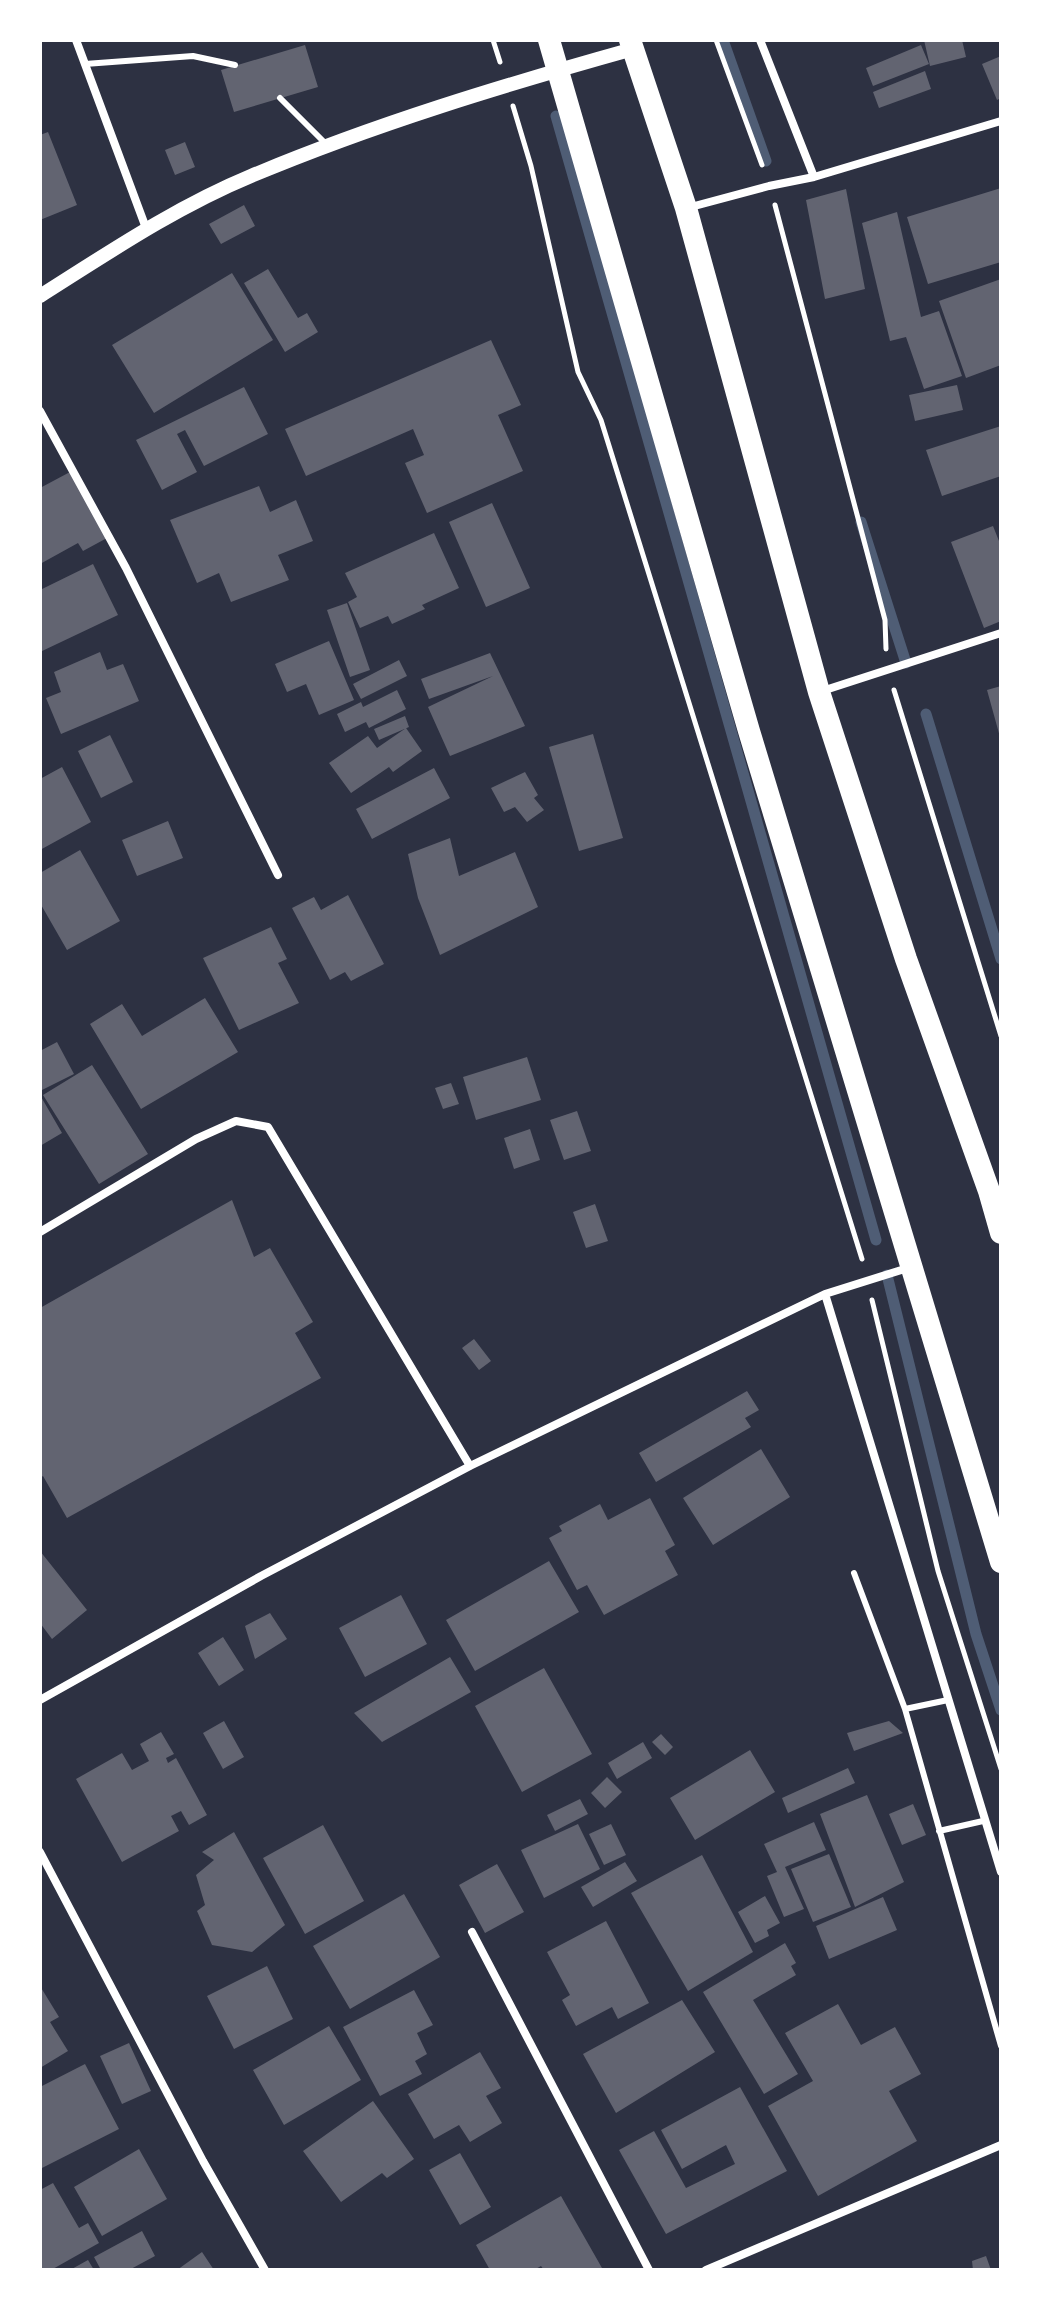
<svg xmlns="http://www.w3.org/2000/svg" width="1041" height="2310" font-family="'PT Sans Narrow',sans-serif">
<rect width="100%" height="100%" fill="#2d3142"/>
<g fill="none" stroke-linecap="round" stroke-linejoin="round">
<path stroke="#4f5d75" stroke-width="11" d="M723,40L766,161
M556,116L876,1240
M861,522L906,663
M926,714L1001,959
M887,1275L976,1634L1001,1710"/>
</g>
<path fill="#626471" d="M924,40H962L966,57L930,66Z
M305,45L318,87L234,112L221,70Z
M921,45L929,64L873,86L866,68Z
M1001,56V98L997,100L982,64Z
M925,71L931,89L879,108L873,92Z
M48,132L77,205L40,220V135Z
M185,142L195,167L175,175L165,150Z
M1001,188V262L928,284L907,217Z
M846,189L865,289L825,299L806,200Z
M244,205L255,226L221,244L209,224Z
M897,212L921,317L939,311L962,376L924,389L906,337L890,341L862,223Z
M268,269L298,318L307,313L318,332L285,352L244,283Z
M232,273L273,340L154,413L112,345Z
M1001,279V365L966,378L939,301Z
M491,340L521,405L498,415L523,471L427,513L405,463L424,455L413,429L306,476L285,429Z
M957,385L963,410L915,421L909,395Z
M244,387L268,434L204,466L185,430L177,434L197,472L162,490L136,440Z
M1001,426V476L942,496L926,450Z
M70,472L107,538L83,551L78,543L40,564V488Z
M259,486L270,512L296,500L313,541L278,555L289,580L231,602L219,573L197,583L170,520Z
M492,503L530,588L486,607L449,522Z
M993,526L1001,546V621L984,628L951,542Z
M434,533L459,588L422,605L425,609L392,624L388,616L360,628L348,602L357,597L345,573Z
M93,564L118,615L40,652V590Z
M347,603L370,670L350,677L327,610Z
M329,641L354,700L319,715L306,684L287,692L275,664Z
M100,652L107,670L123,664L139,701L61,734L46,698L61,692L54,672Z
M490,653L525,726L450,756L428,707L493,676L429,699L421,679Z
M399,660L407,676L361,699L353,684Z
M1001,686V737H1000L987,690Z
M397,690L406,709L369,728L366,722L345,732L337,714L361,702L363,707Z
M405,716L409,727L379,740L374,729Z
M406,728L422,751L393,772L389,767L351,793L329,763L368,736L377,748Z
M593,734L623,838L579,851L549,747Z
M110,735L133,782L101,798L78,751Z
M62,767L91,822L40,850V779Z
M434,768L450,798L372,839L356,809Z
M525,772L538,795L534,798L544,810L527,822L515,807L504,812L491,788Z
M168,821L183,858L137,876L122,840Z
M450,838L459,876L515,852L538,907L440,955L418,898L408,854Z
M80,850L120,921L67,950L40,903V873Z
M348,895L384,964L351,981L345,972L330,980L292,908L314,897L321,910Z
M271,927L287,959L278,963L299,1003L239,1030L203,958Z
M205,998L238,1052L141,1109L90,1024L122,1004L142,1036Z
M57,1042L74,1074L40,1091V1051Z
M527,1057L541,1100L476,1120L463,1077Z
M92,1065L148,1154L99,1184L43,1095Z
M451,1083L459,1104L443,1109L435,1088Z
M40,1095L62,1133L40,1146Z
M577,1111L591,1151L564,1160L550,1120Z
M530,1129L540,1160L514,1169L504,1138Z
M232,1200L254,1257L270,1248L313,1322L295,1333L321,1378L67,1518L43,1476L40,1478V1308Z
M595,1204L608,1241L586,1248L573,1212Z
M474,1339L491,1361L479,1370L462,1348Z
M747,1391L759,1410L745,1418L751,1427L656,1482L639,1453Z
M761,1449L790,1497L713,1545L683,1498Z
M650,1498L675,1545L665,1551L678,1575L604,1615L587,1585L577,1590L549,1538L562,1531L559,1526L600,1504L608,1520Z
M40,1551L87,1610L52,1639L40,1623Z
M549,1561L579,1612L475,1671L446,1620Z
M401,1595L427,1644L365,1677L339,1628Z
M270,1613L287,1639L255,1659L245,1626Z
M223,1637L244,1670L219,1686L198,1653Z
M450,1657L471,1692L382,1742L354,1713Z
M544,1668L592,1754L522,1792L475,1706Z
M224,1721L244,1757L223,1769L203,1733Z
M889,1721L903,1733L854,1751L847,1733Z
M161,1732L174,1754L166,1758L168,1763L176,1758L207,1815L189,1825L181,1811L171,1816L179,1831L122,1862L76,1779L122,1753L132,1770L149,1761L140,1744Z
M661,1734L673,1747L665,1755L652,1742Z
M643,1742L652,1758L617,1779L608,1763Z
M750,1750L775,1792L695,1840L670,1798Z
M848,1768L855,1783L788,1813L782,1798Z
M607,1777L622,1792L605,1808L591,1793Z
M867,1795L904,1882L855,1907L820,1814Z
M580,1799L588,1814L555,1831L547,1815Z
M913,1804L926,1835L902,1845L889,1814Z
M814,1822L826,1850L785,1867L804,1909L784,1917L767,1876L777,1872L764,1844Z
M578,1824L600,1869L544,1898L521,1850Z
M611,1824L626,1855L604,1865L589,1834Z
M323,1825L364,1901L305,1934L263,1858Z
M234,1832L285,1925L252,1952L212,1945L197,1911L205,1905L196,1875L214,1860L202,1852Z
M829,1854L851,1907L813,1922L791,1869Z
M702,1855L753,1952L688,1991L631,1893Z
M625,1862L637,1881L593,1907L581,1887Z
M497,1864L524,1912L485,1933L459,1885Z
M404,1894L440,1957L350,2009L313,1946Z
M765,1896L780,1923L767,1930L769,1936L755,1943L738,1912Z
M883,1897L897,1930L829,1959L816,1926Z
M606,1921L649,2003L618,2019L612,2007L576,2026L562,2000L570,1995L547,1952Z
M785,1943L796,1963L791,1966L796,1975L753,2000L798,2074L764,2094L703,1992Z
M267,1966L293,2019L234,2049L207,1996Z
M40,1986L59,2017L50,2022L68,2051L40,2068Z
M414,1990L433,2025L417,2033L427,2054L415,2061L422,2074L380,2096L343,2027Z
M682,2000L715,2052L616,2113L583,2054Z
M838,2004L861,2045L895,2027L921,2074L889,2091L917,2141L818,2196L768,2106L813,2081L785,2033Z
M329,2026L361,2080L284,2125L253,2070Z
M129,2043L151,2091L122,2104L100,2056Z
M480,2052L501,2088L486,2096L502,2123L470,2142L459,2125L434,2139L408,2094Z
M85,2064L119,2129L40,2169V2087Z
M740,2087L787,2171L666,2234L619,2150L654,2131L686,2188L735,2164L726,2145L682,2169L661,2130Z
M373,2101L414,2159L387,2178L382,2173L341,2202L303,2151Z
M139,2149L167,2199L102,2236L74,2187Z
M460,2153L491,2207L460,2225L429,2170Z
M53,2183L79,2228L88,2223L99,2243L51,2270H42L40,2266V2190Z
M561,2196L602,2268L544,2270L541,2266L534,2270H490L476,2245Z
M142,2231L155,2256L129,2270H101L94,2257Z
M202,2252L214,2270H177Z
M986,2256L991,2270H973L972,2261Z
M88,2260L94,2270H70Z"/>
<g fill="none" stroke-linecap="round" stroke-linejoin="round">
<path stroke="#fff" stroke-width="5" d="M493,40L500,62
M716,40L762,165
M513,106L531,166L578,372L601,420L862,1259
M775,205L885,620L886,649
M894,690L1001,1036
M872,1300L938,1571L1001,1769"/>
<path stroke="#fff" stroke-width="6" d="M85,64L193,56L235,65
M280,98L326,144
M854,1573L905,1709L1001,2046
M905,1709L948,1700
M939,1831L983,1821"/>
<path stroke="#fff" stroke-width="8" d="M76,40L146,228
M760,40L814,177
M687,208L769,186L814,177L1001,121
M40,411L126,568L278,875
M819,692L1001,633
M40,1232L196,1139L236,1121L268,1127L470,1466
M825,1294L1001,1872
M40,1700L261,1576L470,1466L825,1294L911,1267
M40,1852L203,2161L265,2270
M472,1932L649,2270
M706,2270L1001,2145"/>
<path stroke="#fff" stroke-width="14" d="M40,296C108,253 176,207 251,176C375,124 504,85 633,49"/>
<path stroke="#fff" stroke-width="22" d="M549,40L749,731L1001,1562
M630,40L686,208L819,692L906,959L989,1191L1001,1233"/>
</g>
<rect width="1041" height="2310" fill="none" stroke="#ffffff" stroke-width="84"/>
</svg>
